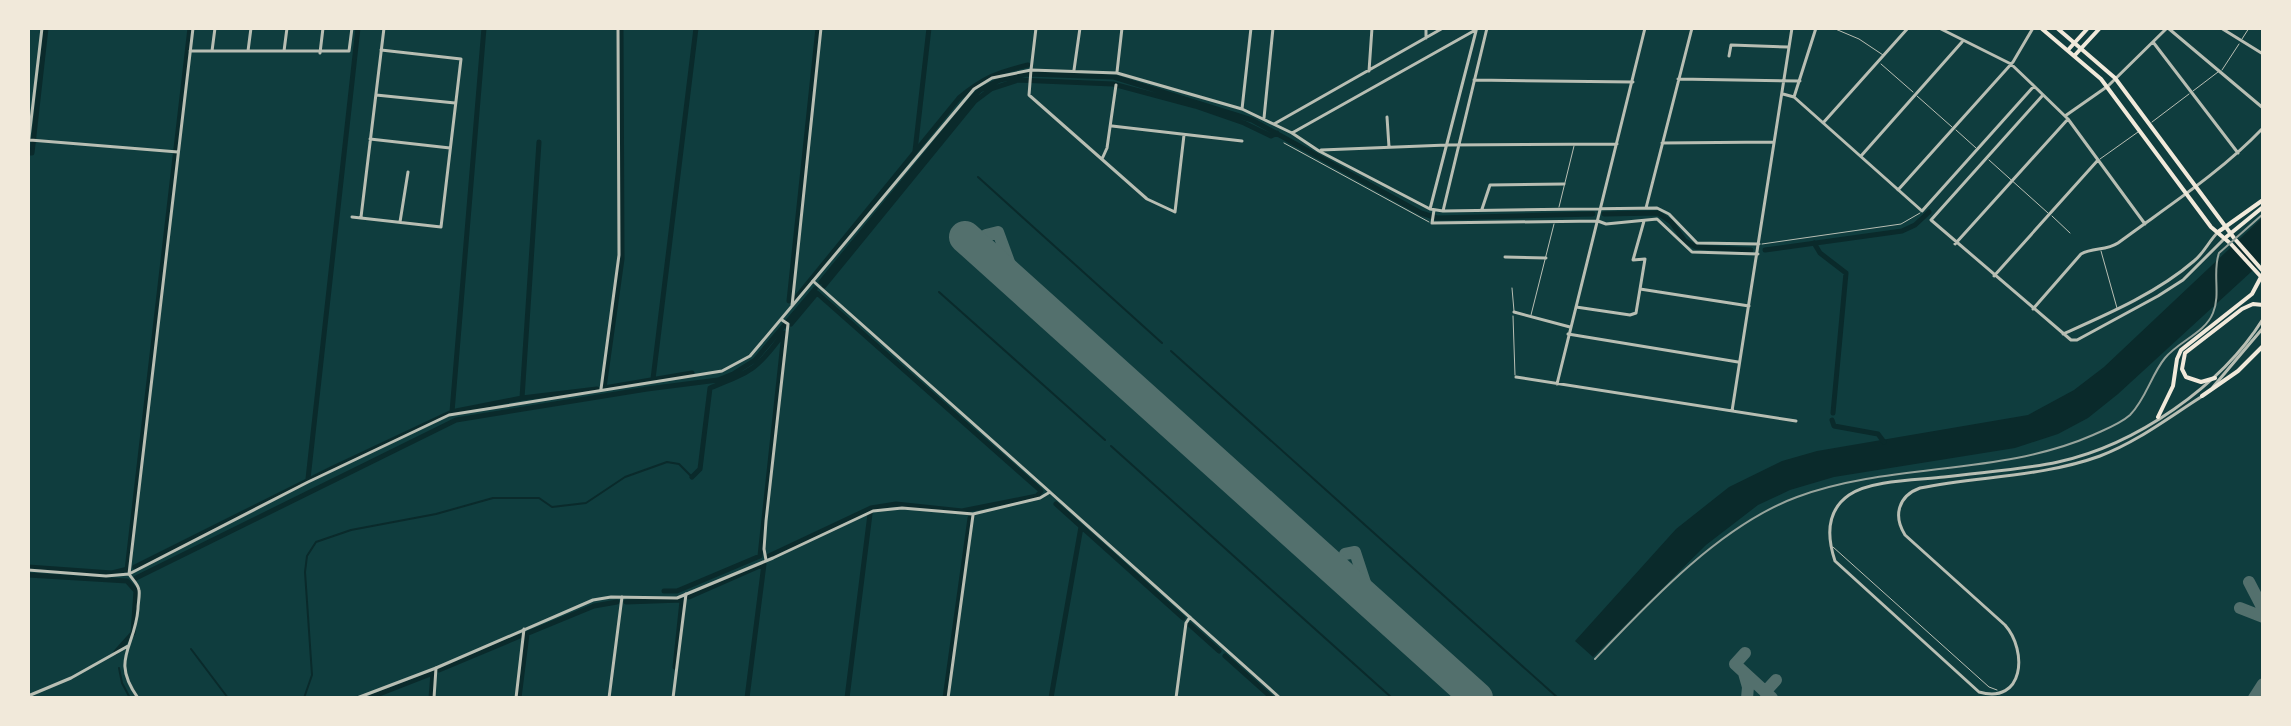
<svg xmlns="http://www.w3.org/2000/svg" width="2291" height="726" font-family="'Zilla Slab',serif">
<rect width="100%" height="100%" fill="#0f3d3e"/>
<path fill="#0a2a2b" d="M2263,217V261L2118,394L2088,418L2058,434L2015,448L1834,477L1790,490L1758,505L1706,545L1593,657L1575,641L1676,529L1729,487L1782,461L1817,451L2028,415L2074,390L2104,367Z"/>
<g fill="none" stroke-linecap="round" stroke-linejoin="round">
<path stroke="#0a2a2b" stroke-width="2" d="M978,177L1162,343
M939,292L1105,440
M1171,351L1558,698
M1111,446L1392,698
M191,649L228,698
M119,668L122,683L130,698
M304,698L312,675L305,572L307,556L316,542L351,530L436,514L493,498H539L552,507L586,503L625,477L667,462L679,464L692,477"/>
<path stroke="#0a2a2b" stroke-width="5" d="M915,151L929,28
M28,153H32L46,28
M1604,214L1658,213L1671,222L1685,241L1696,247L1751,250
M1814,243L1820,253L1846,273L1833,413
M1765,250L1902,231L1915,225L1929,212
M821,282L971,99L980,90L1000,80L1027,74L1114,77L1252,120L1421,213L1437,218L1593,214
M824,286L975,101L991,89L1018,80L1113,84L1195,106L1244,123L1271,136L1277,133
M795,299L959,98C983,78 998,72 1028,65
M789,301L818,28
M653,379L696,28
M604,388L622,259L621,28
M604,388L692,373
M522,398L539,142
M456,411L522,398L597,389
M1832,420L1834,426L1878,434L1884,442
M692,477L700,469L710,388C750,372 757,370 783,334
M308,479L358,28
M1056,504L1183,618
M769,556L871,508L896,504L962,511L1037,496L1041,491L817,293L791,324
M28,567L112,573L128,569
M135,567L333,468L452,412L484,28
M127,570L190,28
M28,575L127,581L136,591L133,633L116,652
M136,578L456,420L647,389L718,380L733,374L755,360L815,289
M664,591H677L760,556L784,333
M689,597L764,564L747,698
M626,602L682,600
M1190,625L1219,651
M526,634L594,606L617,602
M1225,656L1272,698
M675,667L682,601
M439,670L520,636
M369,698L433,673L431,698
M519,698L527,634
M847,698L870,514
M945,698L970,518
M1051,698L1081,527"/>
<path stroke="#53706d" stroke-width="12" d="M986,235L998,232L1017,284
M1345,554L1355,552L1372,604
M2249,582L2263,609
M2240,608L2263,617
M1745,653L1735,664L1772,698
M1744,673L1748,687L1747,698
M1765,692L1776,680
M2254,698L2263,684"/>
<path stroke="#53706d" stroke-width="32" d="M965,237L1477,698"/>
<path stroke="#b8beb3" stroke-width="1" d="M1833,28L1859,39L1883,55
M2242,39L2249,28
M1881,64L1913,92
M2222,70L2239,44
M2193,91L2218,72
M1917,96L1952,127
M2152,122L2189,94
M1956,130L1976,148
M1284,143L1429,222
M2100,159L2138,132
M1989,160L2048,213
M1559,207L1574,146
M2052,216L2070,233
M1762,244L1901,224L1920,213
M2101,251L2117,308
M1512,288L1514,311
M1531,315L1554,224
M1513,316L1515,375
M1833,547L1989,687L1997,690"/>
<path stroke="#b8beb3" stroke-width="3" d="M1939,28L2011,64L2034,86L2068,119L2145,224
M2168,28L2263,108
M2221,28L2263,54
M1426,38V28
M2153,42L2238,153
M190,51H349L352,28
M212,51L215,28
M248,51L251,28
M284,51L287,28
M320,53L323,28
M1729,56L1731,45L1788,47
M1074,70L1080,28
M1369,71L1372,28
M1117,72L1122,28
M1678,79L1800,81
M1474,80L1633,82
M1783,94L1794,97L1922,211L2034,86
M376,95L455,103
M2043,95L1931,220L2071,340H2077L2158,296L2183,280L2225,238
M1794,97L1816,28
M1242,109L1251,28
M2065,116L2108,86L2167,28
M1387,117L1389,147
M1264,118L1273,28
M1823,123L1908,28
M1274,124L1443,28
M1112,126L1242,141
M1292,133L1479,28
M1184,135L1175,212L1147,199L1029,95L1031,70L1117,73L1242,109L1292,133L1319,151L1430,209L1443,211L1657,208L1669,214L1697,243L1759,244
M370,139L450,148
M30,140L178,152
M1662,143L1774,142
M28,146L42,28
M1321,150L1447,145L1617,144
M1861,156L1962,42
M1102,159L1107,148L1116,85
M1898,190L2013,62L2033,28
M1646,208L1692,28
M1430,209L1476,31
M1482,209L1490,185L1564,184
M1434,210L1432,223L1598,221L1606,224L1657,219L1692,252L1758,254
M1443,211L1487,28
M352,217L441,227L461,59L381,50
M361,217L384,28
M400,222L408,172
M1955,244L2068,119
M1505,257L1546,258
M1994,276L2098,160
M1640,289L1749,306
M792,306L821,28
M1576,307L1630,315L1636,313L1645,259L1633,260L1644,221
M2033,309L2081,254C2093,247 2106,251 2118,243C2168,206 2220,173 2263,128
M1514,312L1570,327
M1568,334L1738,362
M2063,334C2108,314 2157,293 2194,261C2204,253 2209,241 2218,232
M1516,377L1796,421
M1557,384L1645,28
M601,389L619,255L618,28
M1732,411L1792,28
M1051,493L1280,698
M766,560L764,549L766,521L788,324L782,320
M28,570L106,576L129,574L308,482L449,415L722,371L750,356L813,281
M28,696L71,678L128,646
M138,698C110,659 135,648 138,609C138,603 140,595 139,590C138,584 132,579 129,574L193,28
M434,698L436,668
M516,698L524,629
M609,698L622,597
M673,698L686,594
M1176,698L1186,623L1190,617"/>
<path stroke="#b8beb3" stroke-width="3" d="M2213,387L2263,328
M2201,397C2168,418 2137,442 2100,456C2042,477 1980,476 1920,488C1898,496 1893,516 1905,535L2005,625C2028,651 2024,705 1979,692L1835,561C1827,537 1826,511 1849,495C1870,480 1918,480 1944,477C1982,472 2021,470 2058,462C2136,445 2221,386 2263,319
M357,698L436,668L593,600L611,597L677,598L773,558L873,511L902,508L973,514L1040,498L1050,492L813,281L974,89L992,78L1031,70L1036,28
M948,698L973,515"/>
<path stroke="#f1e9da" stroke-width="4" d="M2068,50L2088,28
M2075,55L2100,28"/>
<path stroke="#f1e9da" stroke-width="4" d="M2218,232L2263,200
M2225,238L2263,207"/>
<path stroke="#f1e9da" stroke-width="4" d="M2041,28L2101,79L2211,227L2231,244L2263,279
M2057,28L2115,78L2234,238L2263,271
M2215,378L2201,382L2186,377L2182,369L2185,353L2242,309L2253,304L2263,305
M2202,396L2238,371L2263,346
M2158,417L2173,386L2177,359L2181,350L2252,294L2261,277"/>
<path stroke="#97a49c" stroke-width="2" d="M1595,659C1650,601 1721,525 1797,497C1892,462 2000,476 2093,435C2106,429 2120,424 2130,415C2146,399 2151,375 2165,358C2179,341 2205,333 2213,313C2221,294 2212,272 2219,253L2263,214"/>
</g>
<rect width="2291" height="726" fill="none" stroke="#f1e9da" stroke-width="60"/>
</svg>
